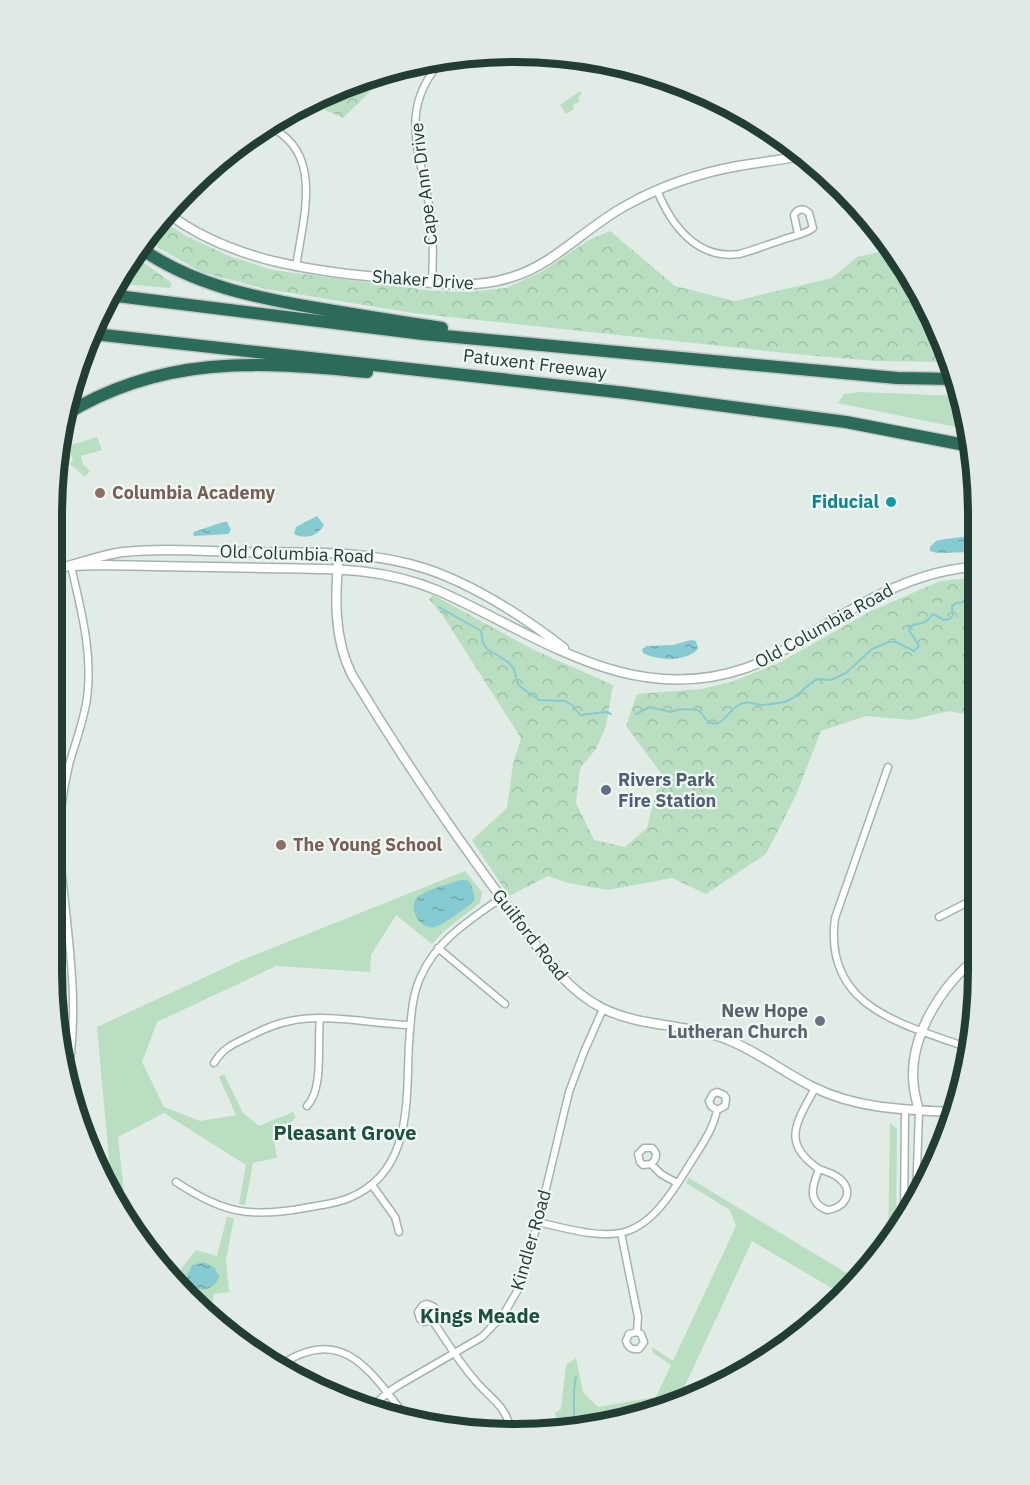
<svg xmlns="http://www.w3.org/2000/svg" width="1030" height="1485" font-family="'IBM Plex Sans',sans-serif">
<defs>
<pattern id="forest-crowns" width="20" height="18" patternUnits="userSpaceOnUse" patternTransform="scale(1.5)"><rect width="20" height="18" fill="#b9dec1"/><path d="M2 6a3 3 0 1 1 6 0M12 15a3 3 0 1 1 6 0" fill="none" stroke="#9fbfa6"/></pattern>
<pattern id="water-ripples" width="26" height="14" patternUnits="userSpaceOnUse" patternTransform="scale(1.5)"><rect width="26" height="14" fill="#87cbd2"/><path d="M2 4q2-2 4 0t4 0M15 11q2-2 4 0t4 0" fill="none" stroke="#6ea6ab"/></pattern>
</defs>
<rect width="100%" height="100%" fill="#e1ece6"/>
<path fill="#b9dec1" d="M580,91L582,94L578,97L580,101L572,106L574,109L566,114L560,105Z
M860,392L960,396L970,430L838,403L844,394Z
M97,437L102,450L81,456L83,464L90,471L85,477L70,464L73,460L68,446Z
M465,871L482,892L480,903L444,931L432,944L396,915L371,955L370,972L276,966L157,1022L142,1062L164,1107L200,1121L236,1115L219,1077L224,1074L243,1113L259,1126L293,1112L296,1117L274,1140L277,1158L253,1163L245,1205L239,1204L246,1165L164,1113L118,1137L127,1222L112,1191L97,1027L242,960Z
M890,1123L897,1129L896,1233L888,1243Z
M689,1178L858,1280L845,1296L752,1241L678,1401L605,1425L558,1427L555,1413L561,1409L566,1365L576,1358L583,1392L598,1407L656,1397L671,1365L653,1353L652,1347L673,1361L736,1226L730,1210L686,1183Z
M227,1217L234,1218L226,1260L229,1292L214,1294L210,1320L174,1278L196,1250L217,1256Z"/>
<path fill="url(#forest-crowns)" d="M381,73L378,84L343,118L307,102L338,86Z
M161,220L186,236L229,256L272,270L433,291L469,292L506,288L543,271L589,240L610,231L675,286L735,301L832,278L857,257L888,250L931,309L949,362L876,361L805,355L413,313L266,289L201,272L149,242L146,240Z
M134,256L172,283L170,288L114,283Z
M973,578L975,716L949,711L911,720L866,716L821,731L796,795L766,854L706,894L672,878L608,890L568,883L548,876L509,896L472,840L507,808L513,764L521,738L443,616L429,599L433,595L534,650L613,685L606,726L596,749L580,768L576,803L594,840L625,847L647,828L661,773L626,726L637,694L701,689L731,682L779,663L871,611L940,581Z"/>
<path fill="url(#water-ripples)" d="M317,516L324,525C318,536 305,540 294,534L296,527Z
M223,522H227L231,530L228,534L194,536L193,534L194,532Z
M972,536V552L937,553L930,551V547L936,541L945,539Z
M691,640L696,641L698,649C686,662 658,661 643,653L642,649L647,646L673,645Z
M460,880H467L471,884L475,899L471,904C462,910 445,924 435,927C421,931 408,909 416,899C423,890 449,884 460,880Z
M204,1262L215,1268L219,1277C215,1290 199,1293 189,1284L187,1275L192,1265Z"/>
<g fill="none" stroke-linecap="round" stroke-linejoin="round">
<path stroke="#87cbd2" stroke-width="2" d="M439,607L481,631L483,643L487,649L508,662L514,669L518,684L522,688L539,700L565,701L572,705L580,715L606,712L611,714
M636,714L650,707L671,712L681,709L698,710C703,713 705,721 711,723C722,727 730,710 737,706C746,700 751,703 760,705C763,705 783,703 787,701C799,696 806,685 817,679L831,680L846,673L872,649L889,642H896L914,651L919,646L909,630V627C922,620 922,628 933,614L944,620L950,619L953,615L952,606L956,603L966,602L973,611
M575,1426C577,1420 574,1418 574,1412C574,1400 573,1389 576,1377"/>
<defs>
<path id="minor" d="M265,125C326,149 303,217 296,267
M657,190C671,225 697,260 739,254C752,251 766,245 779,241C788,237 807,234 813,228L809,213C804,208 798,208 794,215L798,234
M432,282C433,260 434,239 431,217C423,156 394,111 444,58
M888,767L835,918C823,1008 903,1024 969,1048
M976,800C967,829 964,860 978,888
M939,917L978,897
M438,948L505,1004
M214,1063C222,1049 233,1044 246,1038C260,1031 274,1024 290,1021C327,1013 372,1024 410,1025
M66,1084C83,1006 65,921 59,843C59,816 63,791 69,765C75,743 84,721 87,698C93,653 81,610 71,566
M815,1088C797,1122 780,1143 819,1169C813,1184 806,1202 827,1210C843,1209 855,1193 841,1180C836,1174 827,1172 819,1169
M307,1106C324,1089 317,1043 320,1019
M651,1164C657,1159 658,1153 652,1148H644L638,1154L640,1162L643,1165L651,1164L661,1174L677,1183
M176,1182C223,1213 249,1218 305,1208C320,1205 335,1204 349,1198C413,1172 406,1101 409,1043C411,1021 411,997 421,976C437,940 470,920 501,898
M372,1185L395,1217L399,1232
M916,1198L919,1111
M538,1222C622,1243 641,1244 688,1167C699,1149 713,1131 717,1110L725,1106L726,1098L724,1095L717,1092L713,1094L709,1101L711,1106L717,1110
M904,1223L905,1110
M621,1233L638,1317L637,1332L629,1334L626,1341C628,1348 632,1350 639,1349L644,1342L641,1334L637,1332
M432,1320L424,1322L420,1319L418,1312L423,1305L427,1304L434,1307L436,1314L432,1320C446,1340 458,1361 474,1379C487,1396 506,1405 510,1428
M282,1364C343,1324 371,1372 406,1417
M371,1408L387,1393L399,1385L482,1337L503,1315L519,1288L538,1222L569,1092L584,1052L603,1009"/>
<path id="tertiary" d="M167,213C234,263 315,271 395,279C434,283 473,290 512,277C555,264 587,226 627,205C661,186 699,173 738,166C760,162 783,160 805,155
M339,553C335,594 333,638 352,675C402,758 457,839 515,916C540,950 563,988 602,1008C641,1028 692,1023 733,1042C761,1054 785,1073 813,1087C857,1109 906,1110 954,1112
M71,566L102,565C156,566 209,567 263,568C326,569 379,566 439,591C540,636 630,708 746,668C769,660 790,647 810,634C861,603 912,572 972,567
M58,569C80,563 101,555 123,552C163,548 203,551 242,552C304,553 367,549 427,569C474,585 525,618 564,648
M919,1111C917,1103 915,1096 914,1088C907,1039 941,985 979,956"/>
<path id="motorway" d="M140,248C193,285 253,297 316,308C358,315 400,322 442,328
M109,295L423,334L897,378L955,379
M94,334L626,393L846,422L970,446
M63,416C160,355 259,361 367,372"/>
</defs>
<use href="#minor" stroke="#a4b4ad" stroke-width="9"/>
<use href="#tertiary" stroke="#a4b4ad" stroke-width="11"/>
<use href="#motorway" stroke="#c1c9c6" stroke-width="15"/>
<use href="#minor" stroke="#fff" stroke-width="6"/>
<use href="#tertiary" stroke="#fff" stroke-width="8"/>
<use href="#motorway" stroke="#2c6a59" stroke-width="12"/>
</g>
<g fill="#8d6e63" stroke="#f1f8f4" stroke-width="2">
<circle cx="100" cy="493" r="6"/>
<circle cx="281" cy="845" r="6"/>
</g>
<circle fill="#0f9aa8" stroke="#f1f8f4" stroke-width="2" cx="891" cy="502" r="6"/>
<circle fill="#5c6f8a" stroke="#f1f8f4" stroke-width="2" cx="606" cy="790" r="6"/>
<circle fill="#6b7280" stroke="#f1f8f4" stroke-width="2" cx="820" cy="1021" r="6"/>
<g text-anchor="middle" stroke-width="4.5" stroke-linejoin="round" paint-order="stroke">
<g font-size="18" fill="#213d34" stroke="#f1f8f4">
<text transform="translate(424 184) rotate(-97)" y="6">Cape Ann Drive</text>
<text transform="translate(423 280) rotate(4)" y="6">Shaker Drive</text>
<text transform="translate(535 364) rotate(7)" y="6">Patuxent Freeway</text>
<text transform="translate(297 554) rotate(2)" y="6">Old Columbia Road</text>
<text transform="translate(824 626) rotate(-29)" y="6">Old Columbia Road</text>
<text transform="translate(530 935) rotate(52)" y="6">Guilford Road</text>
<text transform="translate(531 1240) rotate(-74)" y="6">Kindler Road</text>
</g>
<g font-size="18" font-weight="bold" fill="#785e54" stroke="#f1f8f4" text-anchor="start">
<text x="112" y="499">Columbia Academy</text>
<text x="293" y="851">The Young School</text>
</g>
<g font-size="18" font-weight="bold" fill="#0d838f" stroke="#f1f8f4" text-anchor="end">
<text x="879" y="508">Fiducial</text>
</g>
<g font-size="18" font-weight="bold" fill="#4e5e75" stroke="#f1f8f4" text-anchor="start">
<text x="618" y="786">Rivers Park<tspan x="618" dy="21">Fire Station</tspan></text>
</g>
<g font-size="18" font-weight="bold" fill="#5b616d" stroke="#f1f8f4" text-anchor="end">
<text x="808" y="1017">New Hope<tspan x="808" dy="21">Lutheran Church</tspan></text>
</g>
<g font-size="20" font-weight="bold" fill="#1c4f40" stroke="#f1f8f4">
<text x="345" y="1140">Pleasant Grove</text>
<text x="480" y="1323">Kings Meade</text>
</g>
</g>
<path d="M0 0H1030V1485H0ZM515 62H515A453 453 0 0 1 968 515V971A453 453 0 0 1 515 1424H515A453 453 0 0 1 62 971V515A453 453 0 0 1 515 62Z" fill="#e0e9e5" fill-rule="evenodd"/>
<path fill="none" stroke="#213d34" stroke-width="8" d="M515 62H515A453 453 0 0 1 968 515V971A453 453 0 0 1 515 1424H515A453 453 0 0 1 62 971V515A453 453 0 0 1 515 62Z"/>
</svg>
